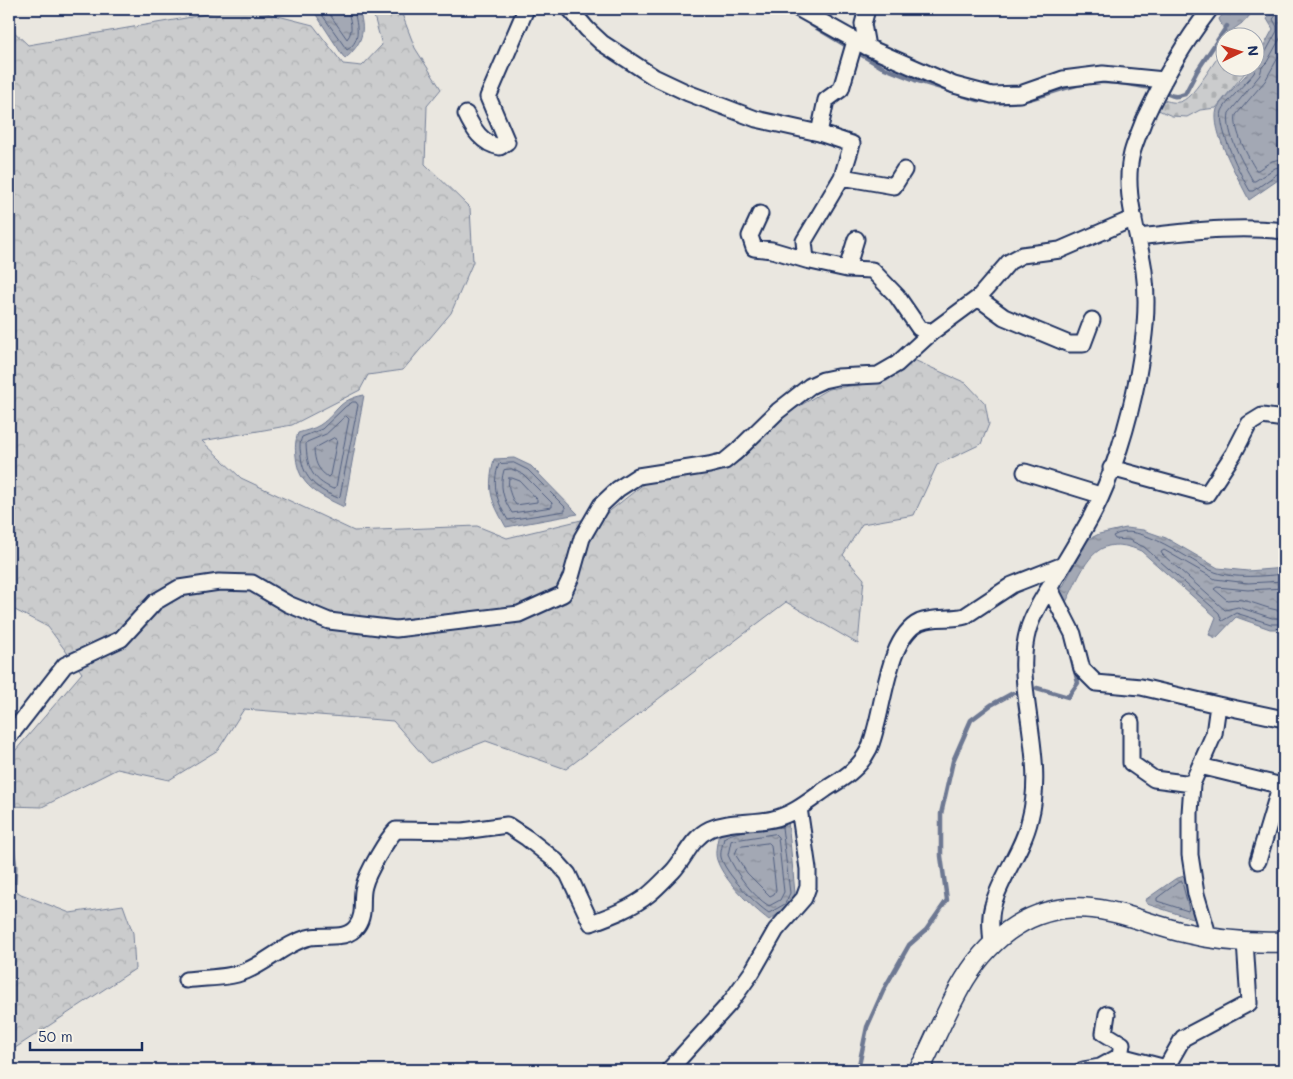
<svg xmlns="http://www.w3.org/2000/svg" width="1293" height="1079" font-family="Mali,sans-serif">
<defs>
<pattern id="forest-crowns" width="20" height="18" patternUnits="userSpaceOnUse" patternTransform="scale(1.25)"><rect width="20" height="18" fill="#cbcccd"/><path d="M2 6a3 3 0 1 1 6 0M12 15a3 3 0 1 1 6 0" fill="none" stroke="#aeb0b2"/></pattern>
<pattern id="cemetery-stones" width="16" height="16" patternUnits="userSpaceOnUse" patternTransform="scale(1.25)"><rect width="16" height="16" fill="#cbcccd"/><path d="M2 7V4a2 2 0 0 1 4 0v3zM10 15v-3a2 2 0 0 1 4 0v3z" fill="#aeb0b2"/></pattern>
<pattern id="water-ripples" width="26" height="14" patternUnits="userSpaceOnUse" patternTransform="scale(1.25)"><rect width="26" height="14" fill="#a3a8b4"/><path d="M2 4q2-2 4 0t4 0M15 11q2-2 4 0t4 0" fill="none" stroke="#848996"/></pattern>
</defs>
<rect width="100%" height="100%" fill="#eae7e0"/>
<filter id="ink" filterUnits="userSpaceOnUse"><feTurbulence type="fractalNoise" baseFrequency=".02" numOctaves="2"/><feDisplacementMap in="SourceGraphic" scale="10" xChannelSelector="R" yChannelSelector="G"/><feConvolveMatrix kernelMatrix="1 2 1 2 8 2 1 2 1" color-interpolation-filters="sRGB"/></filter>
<g filter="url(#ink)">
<path fill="url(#forest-crowns)" stroke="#737e96" d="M229,9H251L313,25L343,64L362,66L382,45L372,9H400L415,48L441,89L427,106L425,164L470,208L473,262L451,313L403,370L368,375L360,390L292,425L202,441L241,478L354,531L477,526L507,538L606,514L645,483L740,461L788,413L828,389L887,381L914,360L966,383L985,403L989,424L981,444L937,465L914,515L862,524L843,555L864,579L858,644L786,602L566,769L486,741L430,763L393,721L244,709L218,750L169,780L117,769L42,807L9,806V758L82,673L48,627L9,607V27L28,45L186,18Z
M9,886L21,894L70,913L123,905L133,933L135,969L9,1052Z"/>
<path fill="url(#cemetery-stones)" stroke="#737e96" d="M1225,48L1226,68H1249L1216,108L1200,110L1187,117L1172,116L1156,109L1162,100C1169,101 1175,104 1182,101C1196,95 1214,60 1225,48Z"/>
<path fill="url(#water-ripples)" stroke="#6d7892" d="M310,9H358C367,30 362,44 345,59L315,13Z
M1227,9H1255L1245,21L1228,33L1224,30L1219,19Z
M1275,9H1284V176L1249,200C1239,179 1210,131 1217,109C1220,101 1245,77 1252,68H1256V61L1273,29L1267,19Z
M364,395L344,507C319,495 298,486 296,456C295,448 295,442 298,433C304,431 314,429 320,425C339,412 337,400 364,395Z
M514,458L531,466L578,514L506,527C490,498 487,491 494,459Z
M1126,528L1143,530L1166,538L1218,568L1248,571L1284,568V629H1270L1236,617L1216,638L1209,635L1216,617L1141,551C1092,530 1084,569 1065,604L1059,594L1084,546L1085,541L1099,534Z
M788,820L795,893L789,907L769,920C751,906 724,881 717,860C714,852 718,840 719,832Z
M9,821L11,824L17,867L16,884L9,880Z
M1187,875L1196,916L1193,919L1147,904L1145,900L1175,879Z"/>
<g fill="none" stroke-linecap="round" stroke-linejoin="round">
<path stroke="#515f80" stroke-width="1" d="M318,9L347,50C363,40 356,23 354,9
M326,9L347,39C355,30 349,19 348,9
M1284,14L1281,20L1284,27L1283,33L1267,62L1262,67L1260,75L1229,113C1225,133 1243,163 1253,181H1255L1275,168L1284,166
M1284,47L1265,81L1236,115C1233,130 1248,157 1256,170H1258L1272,161L1284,158
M1256,63L1262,59L1277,31V27L1273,19L1278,13V9
M1256,67L1254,73C1248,81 1225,103 1222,111C1217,128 1241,176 1250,191H1253L1277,174L1284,172
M353,402H356L358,405L340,496L338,498C318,490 303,479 301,456C300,449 299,444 302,437L322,429L345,407Z
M346,416L349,419L336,487L333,489C311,479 307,467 306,444L307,442L326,434Z
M334,438L337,440L330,475L328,477C317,469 315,462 314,449Z
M514,463L528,470L565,507V511L508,520C497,502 491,485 499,464Z
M512,469L524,475L552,503V507L512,513C503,499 499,486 504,470Z
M509,478H512L520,481L537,499V502L516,505C511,498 507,487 509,478Z
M1284,574C1266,576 1232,579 1215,572C1191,563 1139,519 1113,536L1115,539L1129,540L1144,547L1219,613L1222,621L1236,613L1271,624H1284
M1284,581L1248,583L1215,579L1164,550L1161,552L1162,554L1225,610L1238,607L1272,618H1284
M1284,588L1248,590L1217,587L1214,589L1227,600C1246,596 1264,610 1284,611
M782,827L790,893L785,904L769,913C756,905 724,872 721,857C720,852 723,843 724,838C733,830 769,829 782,827Z
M775,834L778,837L784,892L780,900L769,906C752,895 736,874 728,855L731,841Z
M769,843L771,845L776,890L774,894L770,896L747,873L735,854L738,847Z
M1182,882L1189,909L1188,911L1157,901V898L1177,883Z"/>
<path stroke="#6d7892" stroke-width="4.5" d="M786,9L797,16
M812,25L882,67L915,80L951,91
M959,94L978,100L987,101
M998,102C1034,105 1066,81 1103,82C1121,82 1141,86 1159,90C1164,92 1169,95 1174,96C1177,97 1182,95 1185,94L1197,71L1227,26
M1037,688L1068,697L1078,683L1074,667
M858,1070L867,1027L884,989L909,945L926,930L947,900L941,856V814L953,761L971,720L991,705L1013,693"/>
<defs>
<path id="minor" d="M570,9L587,29L602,43L654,77L688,93L756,119L819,133
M799,9L867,47L954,85L992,95L1020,94L1063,79L1103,74L1164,80
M867,9L863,24L867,47
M855,41L841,89L826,100L819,133L852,144L842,177L804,241L806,260L847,269L872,270L897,296L919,328L932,332L978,298L1009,262L1022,255L1060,250L1134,218
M466,114C473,129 482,144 500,147L507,142L488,97L526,9
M842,177L894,186L904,170
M760,214L750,236L754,248L772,250L806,260
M1138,237C1186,232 1236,225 1284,231
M847,269L856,239
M978,298L1004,317L1069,344H1083L1092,320
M1111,468L1207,494L1234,453L1249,424L1262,416L1284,419
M1025,472L1100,495
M1049,587L1073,634L1082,669L1096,683L1141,687L1218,705L1284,719
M1131,722V763L1154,779L1192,784
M9,737L65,665L121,639L155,602L179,588L219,582L252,583L288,604L329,621L396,629L519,614L563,594L571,577L582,538L601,505L618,489L638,476L709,465L725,461L737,451L778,411L810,386L823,380L837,377L878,375L897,364L932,332
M1200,766L1278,785V794L1258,861
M1209,938L1196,894L1190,855V813L1192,784L1214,734L1218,705
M992,945C991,932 989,918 993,905C1001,876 1023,850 1030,819C1040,781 1032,742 1027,704C1024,680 1021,655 1028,630C1033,613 1043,597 1053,582C1066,560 1079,539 1091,517C1113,476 1129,422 1138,375C1144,341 1149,306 1144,271C1139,233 1122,192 1132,153C1135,142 1140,131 1144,120C1162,81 1184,43 1210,9
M186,980C206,977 227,979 246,971C268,962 287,942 311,937C326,934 347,941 357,926C366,913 360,900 364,886C367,873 387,839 396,830L463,831L507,825L527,838L556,861L568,874L591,923C610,916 632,908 648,895C657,888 665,879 673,871C686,857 691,838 710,829C730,820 752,824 773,819C794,814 809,801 826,789C835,783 845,778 853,770C860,764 865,757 869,749C884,716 885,638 920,622C934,616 951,620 965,616L1012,585L1063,565
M1107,1014L1104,1033L1122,1044L1120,1056
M669,1070L729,1004L752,972L776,930L804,898L808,887V869L799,808
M1083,1070L1100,1067L1120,1056L1166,1068L1183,1038L1249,1003L1245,941"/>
<path id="tertiary" d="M918,1070L924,1061C937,1034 949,1005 965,979C992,935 1033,905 1086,908C1120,910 1153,926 1186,933C1218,941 1251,943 1284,942"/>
</defs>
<use href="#minor" stroke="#1b2f5e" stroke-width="19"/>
<use href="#tertiary" stroke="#1b2f5e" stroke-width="22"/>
<use href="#minor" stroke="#f7f3e8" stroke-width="15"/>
<use href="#tertiary" stroke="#f7f3e8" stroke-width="19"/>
</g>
</g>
<rect width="1293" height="1079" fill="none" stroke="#f7f3e8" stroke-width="30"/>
<rect x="15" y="15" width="1263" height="1049" fill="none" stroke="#1b2f5e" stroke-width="2" filter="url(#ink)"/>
<g transform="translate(1240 52) rotate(85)"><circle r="24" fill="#f7f3e8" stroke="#9fa5b1"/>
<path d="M0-4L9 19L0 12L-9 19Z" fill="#c8321e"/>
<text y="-8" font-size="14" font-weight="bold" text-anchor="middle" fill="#1b2f5e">N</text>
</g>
<path d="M30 1042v8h112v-8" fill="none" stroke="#1b2f5e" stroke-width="2.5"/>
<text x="38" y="1042" font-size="15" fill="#1b2f5e" stroke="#f7f3e8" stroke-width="4" paint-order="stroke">50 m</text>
</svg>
